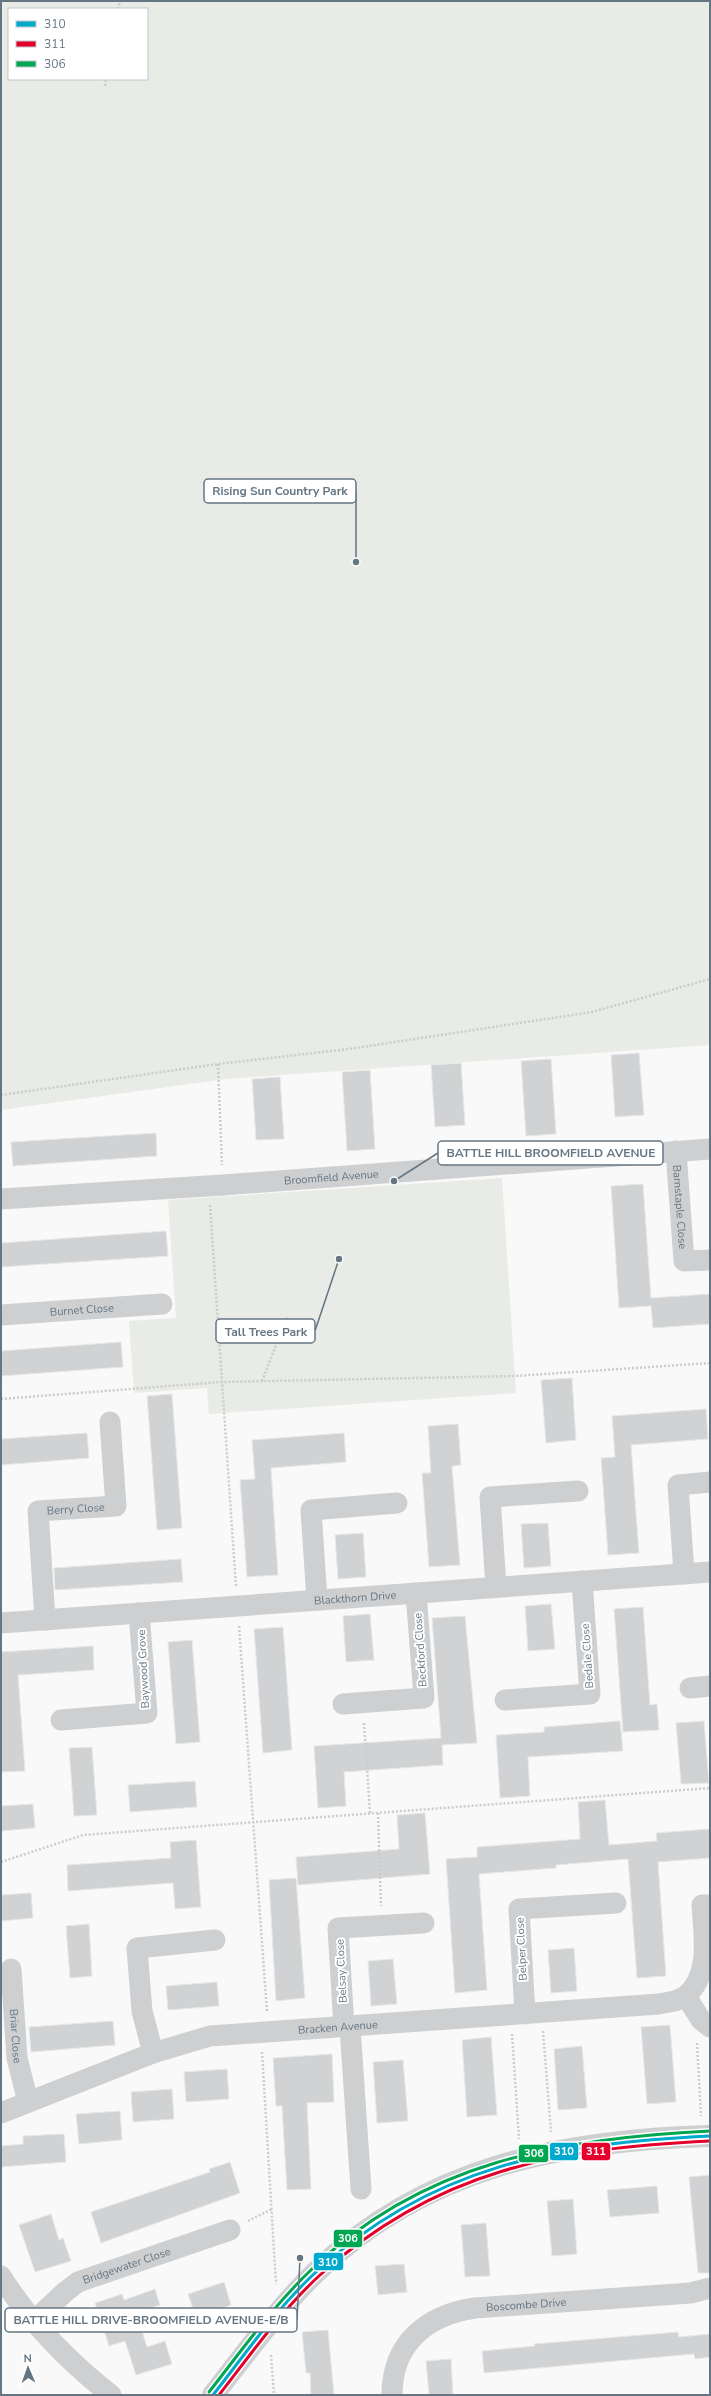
<svg xmlns="http://www.w3.org/2000/svg" width="711" height="2396" font-family="'Nunito Sans',sans-serif">
<rect width="100%" height="100%" fill="#f9f9f9"/>
<path fill="#e8ebe6" fill-rule="evenodd" d="M1,1H710V1045L226,1079L1,1110ZM9,9H147V79H9Z
M502,1178L516,1393L209,1414L207,1388L134,1393L129,1321L176,1318L168,1200Z"/>
<path fill="#d0d2d3" stroke="#e8e8e8" d="M639,1053L644,1115L615,1117L611,1055Z
M551,1059L556,1134L526,1136L521,1061Z
M461,1063L465,1125L435,1127L431,1065Z
M370,1070L375,1149L347,1151L342,1072Z
M280,1077L284,1139L256,1140L252,1079Z
M156,1133L157,1156L13,1166L11,1142Z
M643,1184L651,1298L710,1294V1324L653,1328L651,1306L619,1308L611,1186Z
M166,1231L168,1256L1,1267V1243Z
M121,1342L123,1367L1,1376V1351Z
M572,1378L576,1440L546,1443L541,1380Z
M172,1394L182,1528L157,1530L147,1396Z
M706,1409L708,1439L631,1445L639,1553L608,1555L601,1458L615,1457L612,1416Z
M458,1424L461,1465L452,1466L460,1565L429,1567L422,1473H431L428,1426Z
M87,1433L89,1458L1,1465V1439Z
M344,1433L346,1462L271,1468L278,1575L247,1577L240,1480L255,1479L252,1440Z
M548,1523L551,1566L524,1568L521,1524Z
M363,1533L366,1577L338,1579L335,1535Z
M181,1559L183,1582L55,1590L54,1568Z
M551,1604L555,1649L528,1651L525,1606Z
M643,1607L650,1705L657,1704L659,1730L623,1732L614,1609Z
M370,1614L374,1660L346,1662L343,1616Z
M465,1616L477,1743L442,1745L443,1765L344,1772L346,1806L318,1808L314,1746L441,1738L432,1618Z
M283,1627L292,1750L263,1753L254,1629Z
M192,1640L200,1742L176,1744L168,1642Z
M93,1646L94,1670L18,1675L25,1771L1,1772V1652Z
M620,1721L623,1751L528,1757L530,1796L500,1798L496,1735L544,1732V1727Z
M704,1721L709,1783L681,1784L676,1723Z
M92,1747L97,1815L74,1816L69,1748Z
M195,1781L197,1807L130,1812L128,1785Z
M605,1800L609,1845L657,1841L656,1833L710,1829V1858L658,1862L666,1976L637,1978L628,1859L556,1865V1868L479,1874L487,1990L455,1993L446,1859L477,1857V1847L580,1839L578,1802Z
M33,1804L35,1828L1,1831V1806Z
M425,1813L430,1874L298,1885L296,1857L399,1849L397,1815Z
M196,1840L201,1907L175,1909L173,1883L68,1891L67,1865L171,1858L170,1842Z
M296,1878L305,1998L276,2001L269,1880Z
M31,1893L33,1918L1,1921V1895Z
M89,1924L92,1976L70,1978L66,1926Z
M574,1948L577,1991L551,1993L548,1950Z
M393,1959L397,2004L371,2006L368,1961Z
M217,1982L219,2006L168,2010L166,1986Z
M113,2021L115,2045L31,2052L29,2027Z
M670,2025L676,2102L647,2104L641,2027Z
M491,2037L497,2115L467,2117L462,2040Z
M582,2046L587,2108L558,2110L554,2049Z
M332,2054L334,2102L307,2103L311,2189L287,2190L282,2106H276L273,2058Z
M403,2060L408,2121L377,2123L373,2062Z
M227,2069L229,2099L186,2102L184,2072Z
M172,2089L174,2119L133,2122L131,2092Z
M120,2111L122,2140L79,2144L76,2114Z
M64,2134L66,2162L1,2167V2146L23,2144V2136Z
M230,2162L240,2193L101,2243L91,2212L210,2172L209,2169Z
M710,2175V2273H698L689,2177Z
M657,2186L659,2213L610,2217L607,2190Z
M573,2199L577,2254L552,2256L547,2201Z
M51,2214L59,2240L63,2238L71,2261L35,2272L19,2225Z
M486,2223L490,2276L465,2277L461,2225Z
M404,2264L407,2292L378,2295L375,2266Z
M224,2282L231,2305L196,2317L188,2294Z
M155,2289L160,2305L136,2312L147,2347L165,2341L172,2364L136,2375L125,2341L109,2346L95,2303L122,2294L124,2300Z
M328,2330L334,2395H311L310,2373H306L302,2332Z
M678,2332L679,2337L710,2334V2357L695,2359L694,2354L484,2373L482,2351L535,2346L534,2344Z
M451,2359L453,2395H429L426,2361Z"/>
<g fill="none" stroke-linecap="round" stroke-linejoin="round">
<path stroke="#cbcccd" stroke-width="2.5" stroke-dasharray="2 2" stroke-linecap="butt" d="M118,9L120,1
M105,86L106,79
M218,1064L222,1165
M1,1095L218,1064L349,1049L592,1012L710,979
M210,1205L236,1587
M262,1381L287,1317
M1,1399L221,1382L515,1376L710,1363
M239,1626L267,2012
M364,1723L370,1813
M378,1813L381,1906
M1,1862L83,1835L710,1788
M543,2031L551,2132
M512,2034L519,2139
M697,2043L701,2116
M262,2052L276,2284
M248,2221L272,2209
M271,2355L274,2395"/>
<g stroke="#cecfd0" stroke-width="21">
<path id="s1" d="M676,1151L684,1261L710,1260"/>
<path id="s2" d="M1,1199L223,1185L710,1149"/>
<path id="s3" d="M1,1315L162,1304"/>
<path d="M684,1574L678,1485L710,1482"/>
<path d="M496,1587L490,1497L578,1491"/>
<path d="M317,1600L311,1510L397,1503"/>
<path id="s4" d="M45,1620L38,1511L116,1506L110,1422"/>
<path id="s5" d="M1,1623L710,1572"/>
<path d="M690,1688L710,1686"/>
<path d="M505,1700L590,1694L582,1581"/>
<path d="M343,1704L424,1698L416,1593"/>
<path d="M61,1720L147,1713L139,1613"/>
<path d="M710,1905H702C704,1937 711,1974 686,1996L701,2020L710,2027"/>
<path id="s6" d="M11,1969L17,2058L28,2102"/>
<path d="M525,2014L519,1909L616,1903"/>
<path d="M344,2027L338,1928L424,1923"/>
<path d="M350,2027L361,2189"/>
<path d="M153,2053L142,2011L137,1948L215,1940"/>
<path id="s7" d="M1,2113L153,2053L210,2036L659,2004L675,2001L686,1996"/>
<path d="M1,2276C29,2321 69,2362 111,2395"/>
<path id="s8" d="M34,2321L65,2292L78,2282L230,2230"/>
<path id="s9" d="M392,2395C392,2343 427,2315 475,2308L691,2293L710,2288"/>
</g>
<path stroke="#cecfd0" stroke-width="22" d="M213,2395C246,2353 278,2309 316,2272C426,2166 563,2140 710,2136"/>
<defs>
<path id="bus-1" d="M213,2395C246,2353 277,2308 316,2272C430,2166 560,2143 710,2136"/>
<path id="bus-2" d="M219,2395C251,2354 282,2310 320,2275C436,2170 559,2148 710,2141"/>
<path id="bus-3" d="M209,2392C242,2350 273,2306 312,2269C422,2162 562,2138 710,2131"/>
</defs>
<use href="#bus-1" stroke="#fff" stroke-width="6"/>
<use href="#bus-2" stroke="#fff" stroke-width="6"/>
<use href="#bus-3" stroke="#fff" stroke-width="6"/>
<use href="#bus-1" stroke="#00a9ce" stroke-width="3"/>
<use href="#bus-2" stroke="#e4002b" stroke-width="3"/>
<use href="#bus-3" stroke="#00a651" stroke-width="3"/>
</g>
<g text-anchor="middle" stroke-width="4" stroke-linejoin="round" paint-order="stroke">
<g font-size="11" fill="#657683" stroke="#fff">
<text dy="4" stroke="none"><textPath href="#s2" startOffset="331">Broomfield Avenue</textPath></text>
<text dy="4" stroke="none"><textPath href="#s1" startOffset="56">Barnstaple Close</textPath></text>
<text dy="4" stroke="none"><textPath href="#s3" startOffset="81">Burnet Close</textPath></text>
<text dy="4" stroke="none"><textPath href="#s4" startOffset="147">Berry Close</textPath></text>
<text dy="4" stroke="none"><textPath href="#s5" startOffset="355">Blackthorn Drive</textPath></text>
<text transform="translate(420 1650) rotate(-94)" y="4">Beckford Close</text>
<text transform="translate(587 1656) rotate(-94)" y="4">Bedale Close</text>
<text transform="translate(143 1669) rotate(-93)" y="4">Baywood Grove</text>
<text transform="translate(521 1949) rotate(-93)" y="4">Belper Close</text>
<text transform="translate(341 1971) rotate(-93)" y="4">Belsay Close</text>
<text dy="4" stroke="none"><textPath href="#s7" startOffset="351">Bracken Avenue</textPath></text>
<text dy="4" stroke="none"><textPath href="#s6" startOffset="67">Briar Close</textPath></text>
<text dy="4" stroke="none"><textPath href="#s8" startOffset="110">Bridgewater Close</textPath></text>
<text dy="4" stroke="none"><textPath href="#s9" startOffset="184">Boscombe Drive</textPath></text>
</g>
</g>
<path fill="none" stroke="#657683" stroke-width="1.5" d="M356 562L356 491M394 1181L438 1153M339 1259L315 1331M300 2258L297 2320"/>
<g fill="#657683" stroke="#fff" stroke-width="1.5">
<circle cx="356" cy="562" r="4"/>
<circle cx="394" cy="1181" r="4"/>
<circle cx="339" cy="1259" r="4"/>
<circle cx="300" cy="2258" r="4"/>
</g>
<g fill="#fff" stroke="#657683" stroke-width="1.5">
<rect x="204" y="479" width="152" height="24" rx="4"/>
<rect x="438" y="1141" width="225" height="24" rx="4"/>
<rect x="216" y="1319" width="99" height="24" rx="4"/>
<rect x="5" y="2308" width="292" height="24" rx="4"/>
</g>
<g font-size="12" text-anchor="middle" font-weight="bold" fill="#657683">
<text x="280" y="495">Rising Sun Country Park</text>
<text x="551" y="1157">BATTLE HILL BROOMFIELD AVENUE</text>
<text x="266" y="1336">Tall Trees Park</text>
<text x="151" y="2324">BATTLE HILL DRIVE-BROOMFIELD AVENUE-E/B</text>
</g>
<g stroke="#fff" stroke-width="1.5">
<rect x="581" y="2142" width="30" height="19" rx="4" fill="#e4002b"/>
<rect x="549" y="2142" width="30" height="19" rx="4" fill="#00a9ce"/>
<rect x="518" y="2144" width="31" height="19" rx="4" fill="#00a651"/>
<rect x="333" y="2229" width="30" height="19" rx="4" fill="#00a651"/>
<rect x="313" y="2252" width="31" height="19" rx="4" fill="#00a9ce"/>
</g>
<g font-size="11" text-anchor="middle" font-weight="bold" fill="#fff">
<text x="596" y="2155">311</text>
<text x="564" y="2155">310</text>
<text x="534" y="2157">306</text>
<text x="348" y="2242">306</text>
<text x="328" y="2266">310</text>
</g>
<rect width="711" height="2396" fill="none" stroke="#657683" stroke-width="4"/>
<rect x="8" y="8" width="140" height="72" fill="#ffffff" stroke="#c1c8cd"/>
<rect x="16" y="21" width="20" height="6" fill="#00a9ce" stroke="#c1c8cd"/>
<text x="44" y="28" font-size="12" fill="#657683">310</text>
<rect x="16" y="41" width="20" height="6" fill="#e4002b" stroke="#c1c8cd"/>
<text x="44" y="48" font-size="12" fill="#657683">311</text>
<rect x="16" y="61" width="20" height="6" fill="#00a651" stroke="#c1c8cd"/>
<text x="44" y="68" font-size="12" fill="#657683">306</text>
<g transform="translate(28 2368) rotate(358)" stroke="#ffffff" stroke-width="3" paint-order="stroke">
<path d="M0-3L7 15L0 10L-7 15Z" fill="#657683"/>
<text y="-6" font-size="11" font-weight="bold" text-anchor="middle" fill="#657683">N</text>
</g>
</svg>
